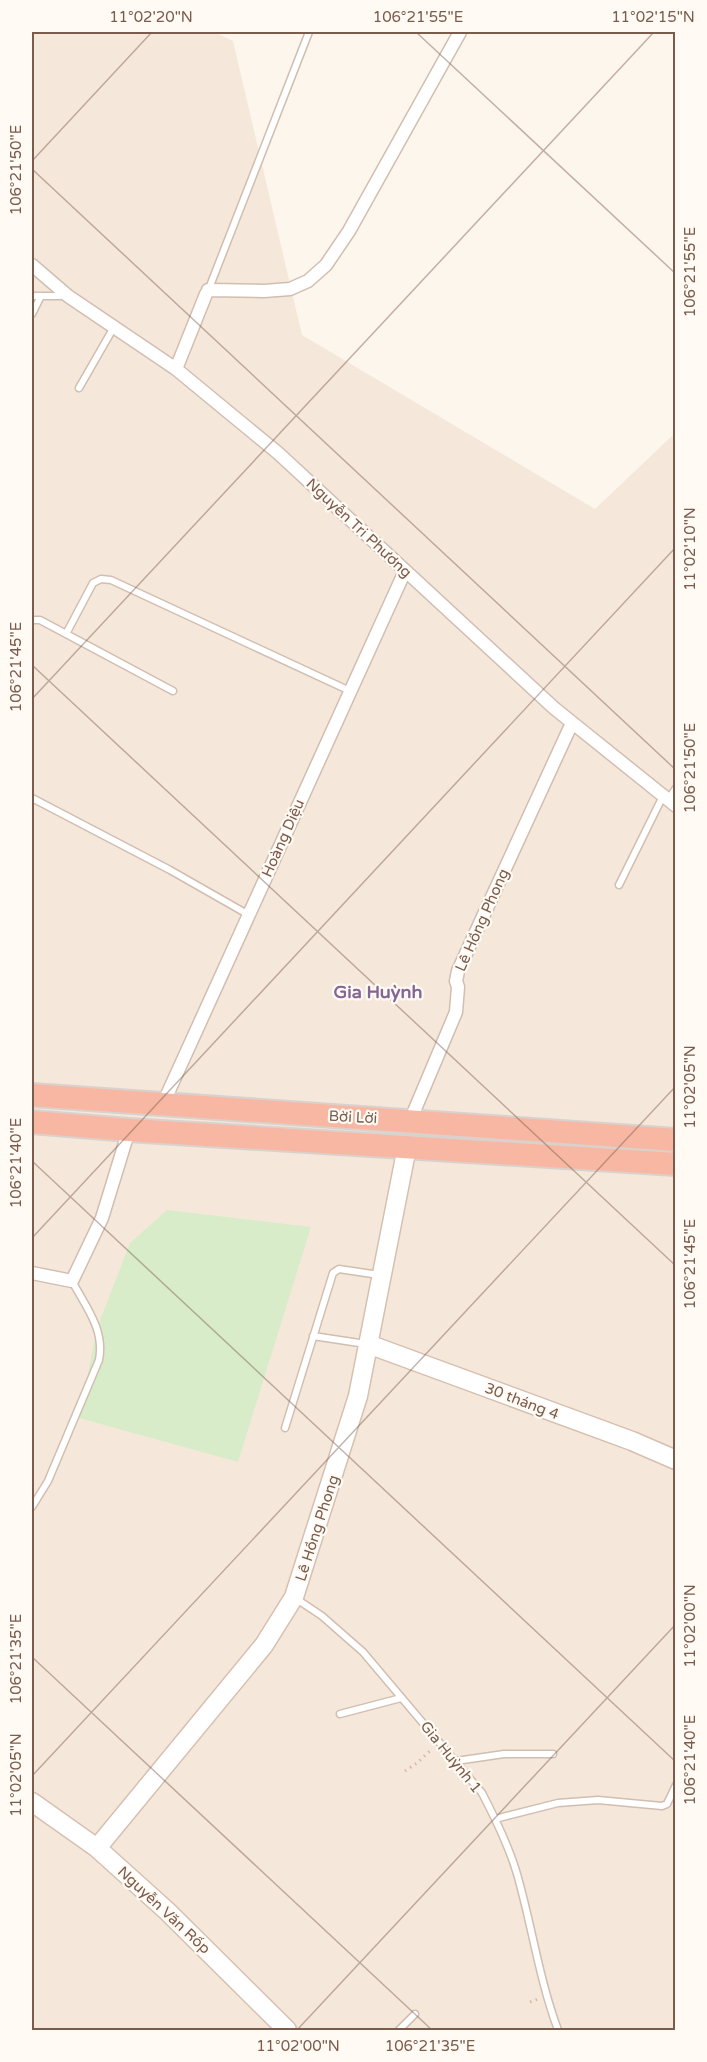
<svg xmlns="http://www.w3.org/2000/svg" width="707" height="2062" font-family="'Varela Round',sans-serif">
<rect width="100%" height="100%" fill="#fdf6ec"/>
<path fill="#f5e8da" d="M32,32H214L233,41L302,335L595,509L675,433V2030H32Z"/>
<path fill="#d8ecc9" d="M167,1210L311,1227L238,1462L79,1418L97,1328L130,1243Z"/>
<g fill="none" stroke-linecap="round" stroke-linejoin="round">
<defs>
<path id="lane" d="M208,291L309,32
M32,296H67
M32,314L41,296
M79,388L114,327
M32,620H40L173,691
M66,634L93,583L101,579L111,580L350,691
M32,798L170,870L249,915
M668,800L676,788
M619,885L663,796
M313,1336L366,1344
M285,1428L333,1273L339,1269L379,1275
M32,1507L48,1481L99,1360C105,1330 86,1307 72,1281
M295,1598L322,1616L363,1652L482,1793C495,1818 509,1846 517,1874C532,1926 539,1979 558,2030
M340,1714L401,1698
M456,1761L504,1754H553
M495,1819L558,1803L598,1800L662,1806L667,1804L676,1785
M399,2030L415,2014"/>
<path id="street" d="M32,265L68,296L176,369L278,453L554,708L676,806
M208,290L264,291L290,289L308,281L326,265L349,231L460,32
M176,369L206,294
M162,1106L405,571
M410,1121L456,1012L458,987L456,981L458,971L572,723
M32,1273L72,1281L102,1218L129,1130"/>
<path id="secondary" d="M368,1344L632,1441L676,1460
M32,1802L97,1848L167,1911L287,2030
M97,1848L264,1645L294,1597L358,1396L407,1147"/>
<path id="highway" d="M32,1095L676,1140
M32,1122L129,1130L676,1164"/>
</defs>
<use href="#lane" stroke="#d1beb0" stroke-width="9"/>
<use href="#street" stroke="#d1beb0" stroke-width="15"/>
<use href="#secondary" stroke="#d6c0b0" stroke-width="21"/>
<use href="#highway" stroke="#dad1cd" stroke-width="26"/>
<path stroke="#d9b8a5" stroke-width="3" stroke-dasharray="1.5 4.5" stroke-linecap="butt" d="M405,1771L417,1763L432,1749
M530,2002L538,1999"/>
<use href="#lane" stroke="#fff" stroke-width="6"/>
<use href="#street" stroke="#fff" stroke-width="12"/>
<use href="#secondary" stroke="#fff" stroke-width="18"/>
<use href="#highway" stroke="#f7b7a3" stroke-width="22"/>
</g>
<path fill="none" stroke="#7a5c4d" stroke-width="1.5" stroke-opacity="0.45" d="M416,32L676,274M32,161L152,32M32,169L676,770M32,665L676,1266M32,699L654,32M32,1161L676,1762M32,1238L676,547M32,1657L432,2030M32,1776L676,1086M297,2030L676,1624"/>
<g text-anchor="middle" stroke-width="4.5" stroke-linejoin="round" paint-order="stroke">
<g font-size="15" fill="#7a5c4d" stroke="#fffaf3">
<text transform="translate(359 528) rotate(43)" y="5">Nguyễn Tri Phương</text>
<text transform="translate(283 838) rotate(-66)" y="5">Hoàng Diệu</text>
<text transform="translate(482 920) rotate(-66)" y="5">Lê Hồng Phong</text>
<text transform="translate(353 1117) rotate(3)" y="5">Bời Lời</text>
<text transform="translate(522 1401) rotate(21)" y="5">30 tháng 4</text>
<text transform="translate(317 1528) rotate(-72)" y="5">Lê Hồng Phong</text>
<text transform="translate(451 1757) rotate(51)" y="5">Gia Huỳnh 1</text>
<text transform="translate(164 1910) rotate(43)" y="5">Nguyễn Văn Rốp</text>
</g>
<g font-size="18" font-weight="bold" fill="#846695" stroke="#fffaf3">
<text x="378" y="998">Gia Huỳnh</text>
</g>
</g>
<rect width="707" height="2062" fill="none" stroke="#fffaf3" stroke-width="66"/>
<rect x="33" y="33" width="641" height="1996" fill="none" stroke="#7a5c4d" stroke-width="2"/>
<g font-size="15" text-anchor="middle" fill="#7a5c4d">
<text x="151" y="22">11°02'20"N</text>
<text x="418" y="22">106°21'55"E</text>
<text x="653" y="22">11°02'15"N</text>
<text transform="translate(16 170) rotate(-90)" y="5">106°21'50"E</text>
<text transform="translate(690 272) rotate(-90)" y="5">106°21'55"E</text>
<text transform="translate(690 549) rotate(-90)" y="5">11°02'10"N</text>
<text transform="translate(16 667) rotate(-90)" y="5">106°21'45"E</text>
<text transform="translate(690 768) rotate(-90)" y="5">106°21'50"E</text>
<text transform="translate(690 1087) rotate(-90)" y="5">11°02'05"N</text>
<text transform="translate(16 1163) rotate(-90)" y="5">106°21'40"E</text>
<text transform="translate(690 1264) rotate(-90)" y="5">106°21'45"E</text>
<text transform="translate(690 1626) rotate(-90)" y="5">11°02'00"N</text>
<text transform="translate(16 1659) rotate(-90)" y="5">106°21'35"E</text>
<text transform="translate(690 1760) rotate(-90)" y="5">106°21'40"E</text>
<text transform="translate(16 1775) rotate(-90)" y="5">11°02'05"N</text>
<text x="298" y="2051">11°02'00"N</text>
<text x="430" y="2051">106°21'35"E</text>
</g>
</svg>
